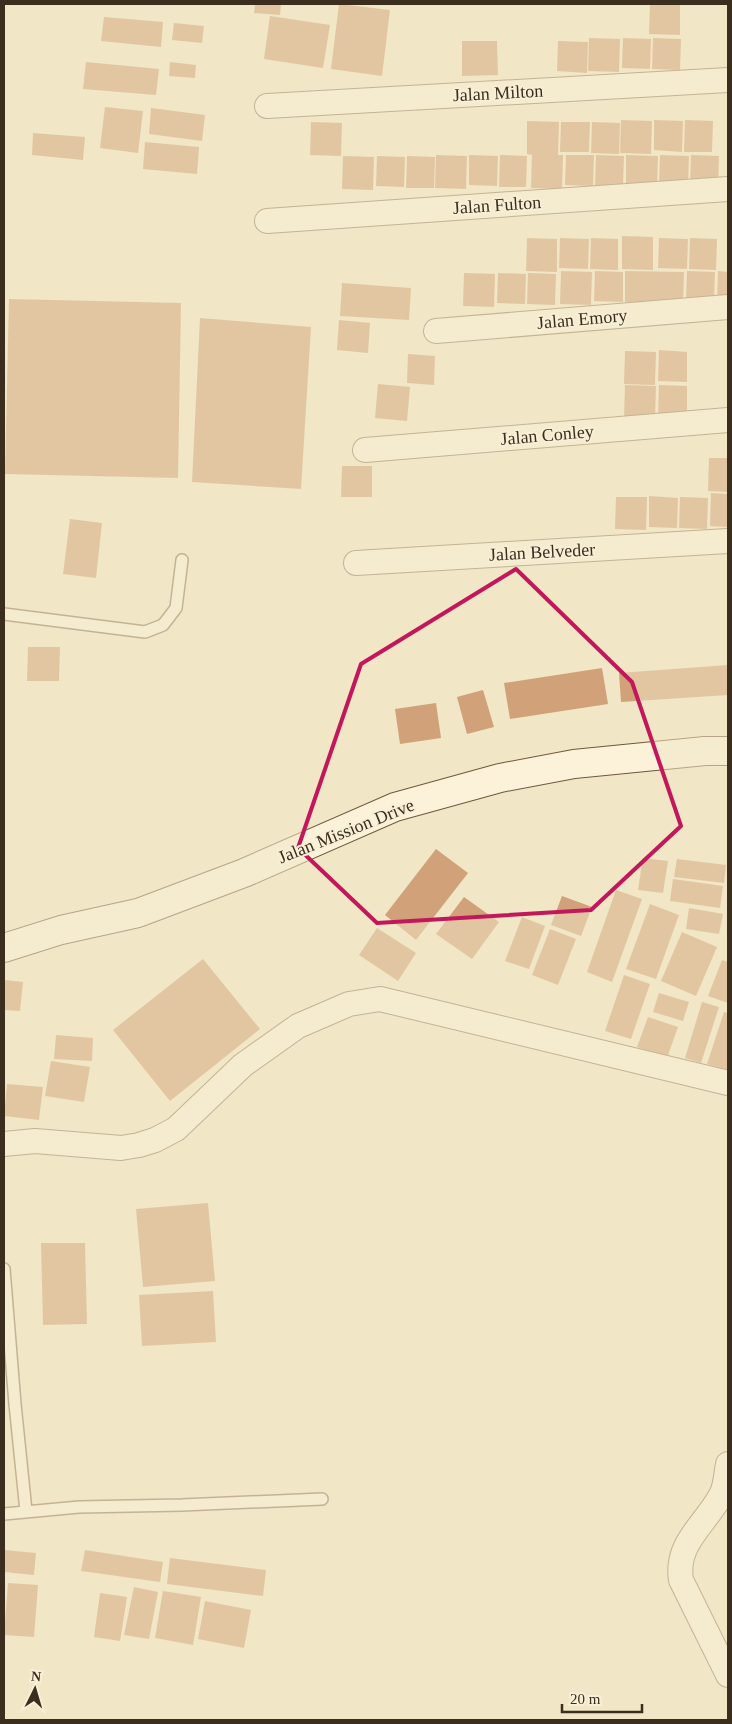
<svg xmlns="http://www.w3.org/2000/svg" width="732" height="1724" font-family="'Times New Roman',serif">
<rect width="100%" height="100%" fill="#f1e6c5"/>
<path fill="#d1a179" d="M255,4H281L280,15L254,13Z
M339,4L390,10L382,76L331,69Z
M650,4H680V35L649,34Z
M270,16L330,25L323,68L264,59Z
M104,17L163,22L161,47L101,41Z
M174,23L204,26L202,43L172,40Z
M589,38L620,39L619,72L588,71Z
M623,38L651,39L650,69L622,68Z
M653,38L681,39L680,70L652,69Z
M462,41H497L498,75L462,76Z
M558,41L588,42L587,73L557,71Z
M86,62L159,69L156,95L83,89Z
M170,62L196,65L195,78L169,76Z
M105,107L143,111L138,153L100,148Z
M151,108L205,115L202,141L149,134Z
M621,120L652,121L651,154L620,153Z
M654,120L683,121L682,152L654,150Z
M685,120L713,121L712,152H684Z
M527,121L559,122L558,155H563L562,189L531,188L532,155L527,154Z
M311,122L342,123L341,156L310,155Z
M561,122H590L589,152H560Z
M592,122L620,123L619,154L591,153Z
M33,133L85,137L83,160L32,155Z
M145,142L199,147L197,174L143,169Z
M436,155L467,156L466,189L435,188Z
M469,155L498,156L497,186L469,185Z
M500,155L527,156L526,187H499Z
M566,155H594L593,186L565,185Z
M596,155L624,156L623,187L595,186Z
M626,155L658,156L657,189L626,188Z
M660,155L689,156L688,186H659Z
M691,155L719,156L718,188L690,186Z
M343,156L374,157L373,190L342,189Z
M377,156L405,157L404,187L376,186Z
M407,156L435,157L434,188H406Z
M622,236L653,237V270L622,269Z
M527,238L557,239V272L526,271Z
M560,238L589,239L588,269L559,268Z
M591,238L618,239V270L590,269Z
M659,238L688,239L687,269L658,268Z
M690,238L717,239L716,270L689,269Z
M561,271L592,272L591,305L560,304Z
M595,271L623,272V302L594,301Z
M625,271L684,272L683,305L625,302Z
M687,271L715,272L714,302L686,301Z
M718,271L728,272V303L717,302Z
M464,273L495,274L494,307L463,306Z
M498,273L526,274L525,304L497,303Z
M528,273L556,274L555,305L527,304Z
M342,283L411,288L409,320L340,316Z
M9,299L181,303L178,478L5,474Z
M200,318L311,327L301,489L192,482Z
M339,320L370,323L368,353L337,350Z
M659,350L687,352V382L658,381Z
M625,351L656,352L655,385L624,384Z
M408,354L435,356L434,385L407,383Z
M378,384L410,387L407,421L375,418Z
M625,385L656,386L655,419L624,418Z
M659,385L687,386V416H658Z
M709,458H728V492L708,491Z
M342,466H372V497H341Z
M711,493L728,494V527L710,526Z
M649,496L678,498L677,528L649,527Z
M616,497H647L646,530L615,529Z
M680,497L708,498L707,529L679,528Z
M70,519L102,523L96,578L63,574Z
M28,647H60L59,681H27Z
M728,665V695L621,702L619,673Z
M602,668L608,704L510,719L504,683Z
M483,690L494,727L467,734L457,697Z
M436,703L441,738L400,744L395,709Z
M436,849L468,873L416,940L385,915Z
M643,858L668,861L663,893L638,890Z
M677,859L726,865L724,883L674,877Z
M673,879L723,886L720,908L670,901Z
M616,890L642,899L612,982L587,972Z
M562,896L592,907L581,936L551,925Z
M464,897L499,922L472,959L436,934Z
M650,904L679,915L656,979L626,969Z
M689,908L723,914L719,934L686,929Z
M522,917L545,926L529,969L505,961Z
M377,928L416,953L398,981L359,955Z
M550,929L576,939L558,985L532,975Z
M682,932L717,947L696,996L661,981Z
M203,959L260,1029L170,1101L113,1030Z
M722,960L728,962V1003L708,996Z
M624,975L650,984L631,1039L605,1031Z
M4,980L23,982L20,1011L4,1010Z
M659,993L689,1002L683,1021L653,1012Z
M702,1002L719,1007L701,1063L685,1058Z
M724,1012L728,1013V1070L707,1064Z
M648,1017L678,1027L667,1058L637,1047Z
M56,1035L93,1038L92,1061L54,1059Z
M51,1061L90,1067L84,1102L45,1096Z
M7,1084L43,1087L39,1120L4,1116Z
M208,1203L215,1281L143,1287L136,1209Z
M41,1243H85L87,1324L43,1325Z
M213,1291L216,1342L142,1346L139,1295Z
M4,1550L36,1553L34,1575L4,1572Z
M85,1550L163,1562L160,1582L81,1571Z
M170,1558L266,1570L263,1596L167,1584Z
M8,1583L38,1585L34,1637L4,1635Z
M134,1587L158,1592L149,1639L124,1635Z
M163,1591L201,1597L193,1645L155,1638Z
M100,1593L127,1597L120,1641L94,1637Z
M205,1601L251,1610L244,1648L198,1639Z"/>
<g fill="none" stroke-linecap="round" stroke-linejoin="round">
<defs>
<path id="lane" d="M4,614L145,632L163,625L176,608L182,560
M4,1269L15,1404L26,1511
M4,1514L79,1507L182,1505L322,1499"/>
<path id="street" d="M267,106L728,80
M267,221L728,189
M436,331L728,307
M365,450L728,420
M356,563L728,541
M4,1144L35,1141L121,1148L139,1145L155,1140L176,1129L243,1065L298,1026L349,1004L380,999L728,1083
M728,1464C726,1474 726,1486 721,1495C706,1524 675,1543 681,1580L728,1675"/>
<path id="secondary" d="M4,948L61,930L138,913L244,873L395,807L500,778L574,764L705,751H728"/>
</defs>
<use href="#lane" stroke="#8d775a" stroke-width="14"/>
<use href="#street" stroke="#8d775a" stroke-width="26"/>
<use href="#secondary" stroke="#6f583d" stroke-width="30"/>
<use href="#lane" stroke="#fbf2d9" stroke-width="11"/>
<use href="#street" stroke="#fbf2d9" stroke-width="24"/>
<use href="#secondary" stroke="#fbf2d9" stroke-width="28"/>
</g>
<path d="M0 0H732V1724H0ZM516,569L632,682L681,826L591,910L377,923L298,848L361,664Z" fill="#f1e6c5" fill-opacity=".55" fill-rule="evenodd"/>
<path fill="none" stroke="#c2185b" stroke-width="4" stroke-linejoin="round" d="M516,569L632,682L681,826L591,910L377,923L298,848L361,664Z"/>
<g text-anchor="middle" stroke-width="4" stroke-linejoin="round" paint-order="stroke">
<g font-size="18" fill="#3c2e1f" stroke="#f7efd6">
<text transform="translate(498 93) rotate(-3)" y="6">Jalan Milton</text>
<text transform="translate(497 205) rotate(-4)" y="6">Jalan Fulton</text>
<text transform="translate(582 319) rotate(-5)" y="6">Jalan Emory</text>
<text transform="translate(547 435) rotate(-5)" y="6">Jalan Conley</text>
<text transform="translate(542 552) rotate(-3)" y="6">Jalan Belveder</text>
<text transform="translate(346 831) rotate(-22)" y="6">Jalan Mission Drive</text>
</g>
</g>
<rect width="732" height="1724" fill="none" stroke="#3c2e1f" stroke-width="10"/>
<g transform="translate(35 1689) rotate(5)" stroke="#f7efd6" stroke-width="4" paint-order="stroke">
<path d="M0-4L9 19L0 12L-9 19Z" fill="#3c2e1f"/>
<text y="-8" font-size="14" font-weight="bold" text-anchor="middle" fill="#3c2e1f">N</text>
</g>
<path d="M562 1704v8h80v-8" fill="none" stroke="#3c2e1f" stroke-width="2.5"/>
<text x="570" y="1704" font-size="15" fill="#3c2e1f" stroke="#f7efd6" stroke-width="4" paint-order="stroke">20 m</text>
</svg>
